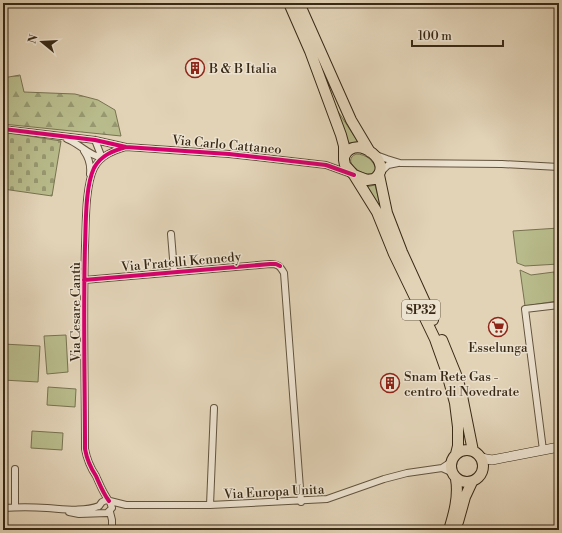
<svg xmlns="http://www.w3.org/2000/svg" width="562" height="533" font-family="'Libre Bodoni',serif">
<defs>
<pattern id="forest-firs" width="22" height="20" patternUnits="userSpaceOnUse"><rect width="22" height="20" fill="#b8bb8b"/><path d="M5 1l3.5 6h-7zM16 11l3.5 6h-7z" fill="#979870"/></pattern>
<pattern id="cemetery-stones" width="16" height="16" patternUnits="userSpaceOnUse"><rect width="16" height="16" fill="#b8bb8b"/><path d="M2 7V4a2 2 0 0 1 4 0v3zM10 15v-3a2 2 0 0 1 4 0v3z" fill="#979870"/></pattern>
</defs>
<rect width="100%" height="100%" fill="#e2d3b7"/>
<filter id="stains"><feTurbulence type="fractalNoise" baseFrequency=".005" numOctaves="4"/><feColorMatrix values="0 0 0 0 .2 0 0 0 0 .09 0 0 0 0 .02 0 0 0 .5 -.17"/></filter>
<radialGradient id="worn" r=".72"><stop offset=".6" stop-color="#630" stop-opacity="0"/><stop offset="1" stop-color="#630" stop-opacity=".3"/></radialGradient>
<path fill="#b8bb8b" stroke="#787250" d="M330,99L358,142L347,143Z
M356,154C366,154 375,161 376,171L373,174C361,176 341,161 356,154Z
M375,185L382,212L366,187Z
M559,228V264L525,266L517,263L513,231Z
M520,270L531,275L554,272L557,301L525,306Z
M66,335L68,372L47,374L44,336Z
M3,344L40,346L38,382L3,380Z
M48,387L76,389L75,407L47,405Z
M32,431L63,433L62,450L31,448Z"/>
<path fill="url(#forest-firs)" stroke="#787250" d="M20,75L24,92L75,94L98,100L115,110L121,136L3,124V78Z"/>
<path fill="url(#cemetery-stones)" stroke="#787250" d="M3,132L61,141L52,196L3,189Z"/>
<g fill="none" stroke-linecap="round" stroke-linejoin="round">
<defs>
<path id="street" d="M3,129L95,140L126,147L229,154L326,165L351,174
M67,139C80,144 88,155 102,158
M95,140L102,158
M84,151C89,158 91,165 90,174
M376,155L387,159L400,163L502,164L559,167
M381,172L388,165L398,163
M171,234L174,271
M84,280L270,264C278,264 280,266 284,273L301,502
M543,450L525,309L559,305
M451,462L442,468L451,472
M15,469V507
M109,501C103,493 100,485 96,476C90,467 87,460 85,449C85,382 83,314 85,246C86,224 85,187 94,168C101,155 113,151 126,147
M210,505L214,408
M99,506L102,502L106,500L126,505H210L327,499L384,479L407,473L442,468
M3,508C18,507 32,507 47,508C64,509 83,512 99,506
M69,512L79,514L107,513L112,508L110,502
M110,512L112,520V530"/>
<path id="secondary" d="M481,458L492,460L559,447"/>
<path id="primary" d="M289,3L310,51L341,135L344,146V160L345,165L354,175L377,212L394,254L435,339L446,370L455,403L458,427V446L456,454
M299,3L351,120L370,152
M345,155C357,133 396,164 374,179L367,180L354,175
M379,175L387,213L402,252L433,320
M442,340L457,377L461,391L473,451
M451 466a16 16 0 1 1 32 0a16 16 0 1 1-32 0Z
M458,522L465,497L472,482
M449,530C454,514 459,496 456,479"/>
</defs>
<use href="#street" stroke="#62543e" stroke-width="8"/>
<use href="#secondary" stroke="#382915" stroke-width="10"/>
<use href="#primary" stroke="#382915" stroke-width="12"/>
<use href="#street" stroke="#ece2d0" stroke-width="6"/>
<use href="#secondary" stroke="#ece2d0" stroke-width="9"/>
<use href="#primary" stroke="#e2d3b7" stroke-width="10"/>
<defs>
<path id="cycleway" d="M3,129L95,140L126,147L229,154L326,165L354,175
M84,280L270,264H276L280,266
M109,501C103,493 100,485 96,476C90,467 87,460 85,449C85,382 83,314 85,246C86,224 85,187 94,168C101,155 113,151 126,147"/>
</defs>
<use href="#cycleway" stroke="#ece2d0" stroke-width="6"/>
<use href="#cycleway" stroke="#d6006c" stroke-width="4"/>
</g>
<defs>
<symbol id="building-ring" viewBox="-11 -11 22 22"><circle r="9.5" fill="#ece2d0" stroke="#8f2418" stroke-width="1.5"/><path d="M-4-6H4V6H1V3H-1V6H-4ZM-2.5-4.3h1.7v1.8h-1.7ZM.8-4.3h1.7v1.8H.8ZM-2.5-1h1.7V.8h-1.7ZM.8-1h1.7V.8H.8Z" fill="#8f2418"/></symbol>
<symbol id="supermarket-ring" viewBox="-11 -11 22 22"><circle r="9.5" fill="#ece2d0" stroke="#8f2418" stroke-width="1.5"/><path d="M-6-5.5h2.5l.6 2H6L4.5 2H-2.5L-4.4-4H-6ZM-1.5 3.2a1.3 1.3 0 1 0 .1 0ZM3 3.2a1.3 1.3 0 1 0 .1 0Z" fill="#8f2418"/></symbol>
</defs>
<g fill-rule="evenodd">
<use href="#building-ring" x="184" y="57" width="22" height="22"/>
<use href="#supermarket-ring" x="487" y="316" width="22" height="22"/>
<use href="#building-ring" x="379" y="372" width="22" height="22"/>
</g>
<g text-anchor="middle" stroke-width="3" stroke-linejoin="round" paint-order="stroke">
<rect fill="#ece2d0" stroke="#6e604d" stroke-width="1" x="402" y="300" width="38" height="20" rx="3"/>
<g font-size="12" font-weight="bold" fill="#382915">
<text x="421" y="314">SP32</text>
</g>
<g font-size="13" fill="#382915" stroke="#ece2d0" text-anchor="start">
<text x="209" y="73">B &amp; B Italia</text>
<text x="498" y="352" text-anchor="middle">Esselunga</text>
<text x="404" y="381">Snam Rete Gas -<tspan x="404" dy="15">centro di Novedrate</tspan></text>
</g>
<g font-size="13" fill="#382915" stroke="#ece2d0">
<text transform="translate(227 144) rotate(5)" y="5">Via Carlo Cattaneo</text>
<text transform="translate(181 261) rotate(-5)" y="5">Via Fratelli Kennedy</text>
<text transform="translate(75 312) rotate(-90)" y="5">Via Cesare Cantù</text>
<text transform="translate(274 491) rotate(-3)" y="5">Via Europa Unita</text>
</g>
</g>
<rect width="562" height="533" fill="none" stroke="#e2d3b7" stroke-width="16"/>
<rect x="4" y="4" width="554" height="525" fill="none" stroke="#382915" stroke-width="2"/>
<rect x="8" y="8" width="546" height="517" fill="none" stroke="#382915"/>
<g transform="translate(42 42) rotate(288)" stroke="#ece2d0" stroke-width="3" paint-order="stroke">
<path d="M0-3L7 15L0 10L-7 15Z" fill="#382915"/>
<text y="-6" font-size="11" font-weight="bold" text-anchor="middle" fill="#382915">N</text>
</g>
<path d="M412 40v6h91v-6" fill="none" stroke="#382915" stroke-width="2"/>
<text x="418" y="40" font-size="12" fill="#382915" stroke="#ece2d0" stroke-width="3" paint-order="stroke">100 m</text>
<rect width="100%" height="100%" filter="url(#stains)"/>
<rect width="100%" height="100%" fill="url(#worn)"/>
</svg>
